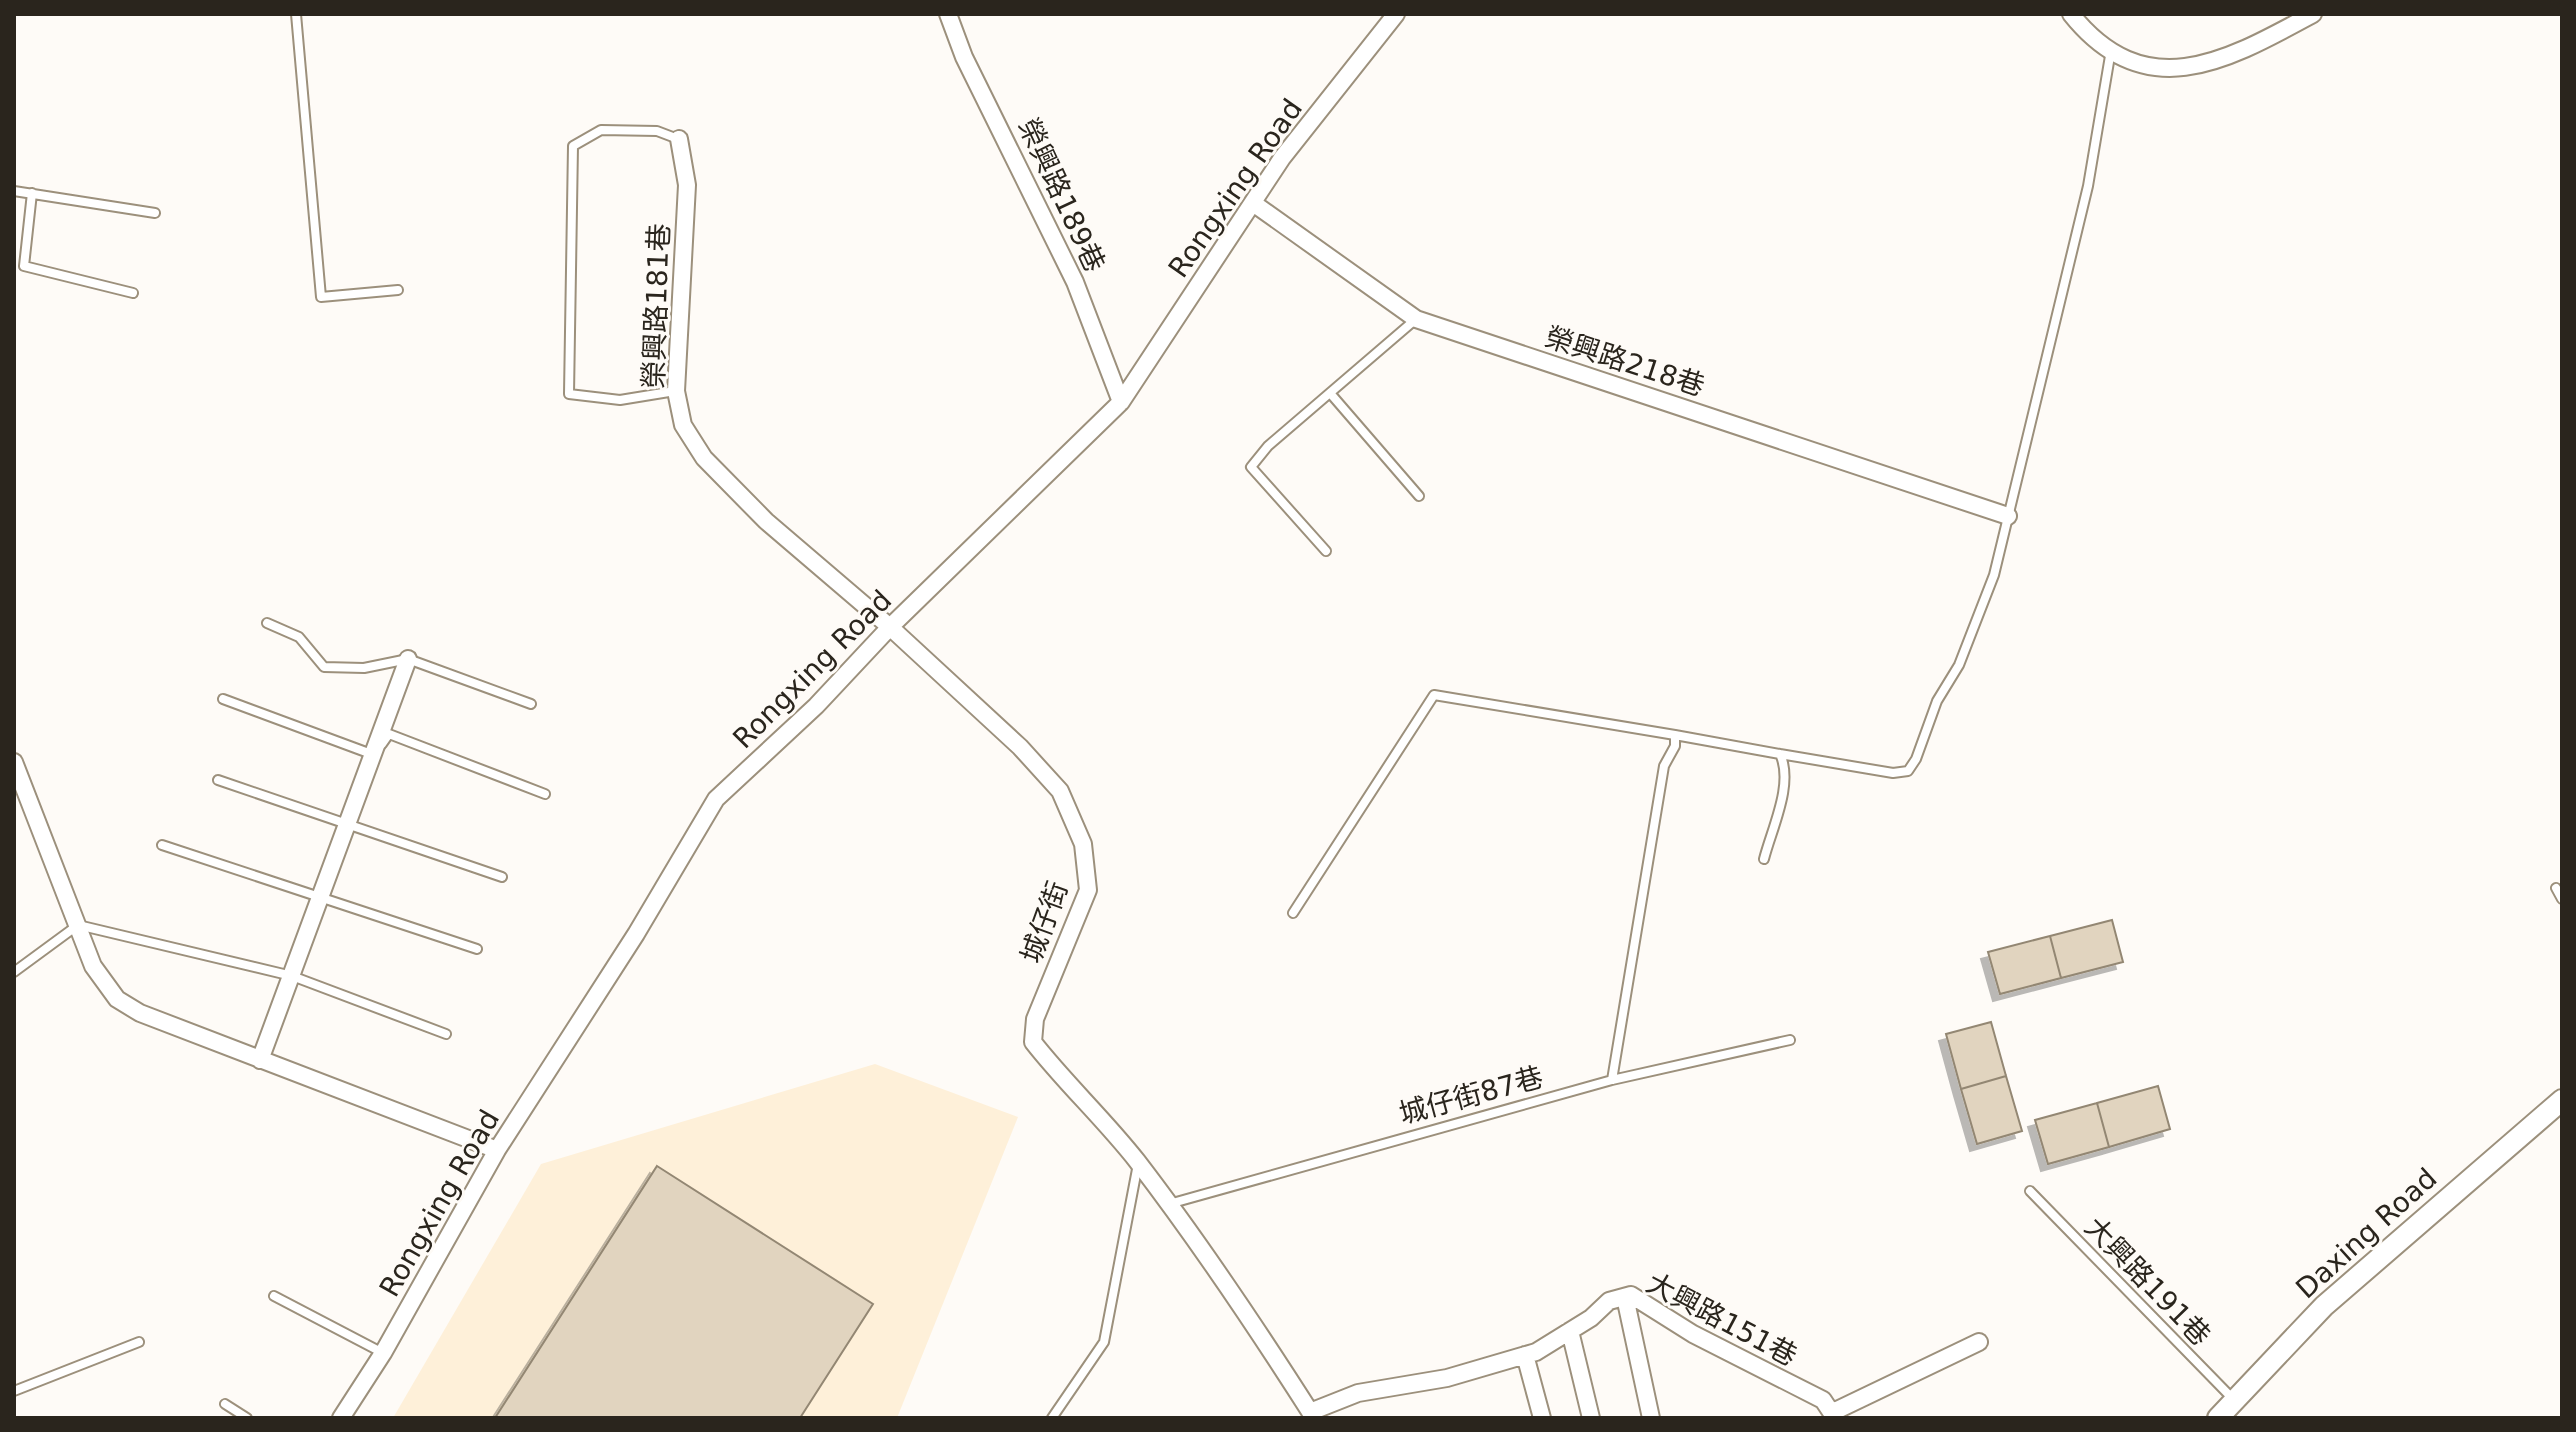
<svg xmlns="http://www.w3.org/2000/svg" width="2576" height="1432" font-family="'DejaVu Sans','Noto Sans TC',sans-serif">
<defs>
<filter id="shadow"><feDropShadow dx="-7" dy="7" stdDeviation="0" flood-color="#0004"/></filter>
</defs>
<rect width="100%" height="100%" fill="#fefbf7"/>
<path fill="#fef0d9" d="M875,1064L1018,1117L897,1418H393L541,1164Z"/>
<path fill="#e1d4bf" stroke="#938773" stroke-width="2" filter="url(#shadow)" d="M2112,920L2123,962L2061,978L2050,936Z
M2050,936L2061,978L2000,994L1988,952Z
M1991,1022L2006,1076L1961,1089L1946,1034Z
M2006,1076L2022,1131L1977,1144L1961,1089Z
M2158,1086L2170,1129L2109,1147L2097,1103Z
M2097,1103L2109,1147L2048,1164L2035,1120Z
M657,1166L873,1304L800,1418H495Z"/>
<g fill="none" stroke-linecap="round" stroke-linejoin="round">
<defs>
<path id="service" d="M296,14L321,297L398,290
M14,191L155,213
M32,193L24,266L133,293
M675,391L620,400L569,394L573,146L601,130L657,131L678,139
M1330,393L1419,496
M1326,551L1251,467L1268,446L1416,319
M267,623L299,637L324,667L364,668L408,659L531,704
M223,699L374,755
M382,744L389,734L545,794
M1780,754L1893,773L1908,771L1916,759L1937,701L1959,665L1994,575L2088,186L2111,50
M218,780L502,877
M162,845L477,949
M2556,888L2562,899
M1293,913L1434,695L1675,735
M14,972L78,925L292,976L446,1034
M1612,1080L1664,766L1675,746V735L1780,754C1794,784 1772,828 1764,859
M2030,1191L2234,1400
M1169,1204L1612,1080L1790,1040
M274,1296L383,1353
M14,1391L139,1342
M225,1404L247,1418
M1052,1418L1104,1342L1138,1164"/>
<path id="minor" d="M948,14L964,57L1075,282L1121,402
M2071,14C2146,108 2228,60 2313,14
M679,139L687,185L676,391L683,425L704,458L766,521L890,627L1020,747L1060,791L1083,844L1088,890L1035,1019L1033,1042C1065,1083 1104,1119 1137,1161C1200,1243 1258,1330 1314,1418
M1253,203L1416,319L2008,516
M14,762L93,966L117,999L140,1013L497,1150
M260,1060L408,659
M1625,1297L1651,1418
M1570,1331L1591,1418
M1525,1355L1542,1418
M1310,1412L1358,1393L1447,1378L1536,1352L1591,1318L1609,1301L1631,1295L1693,1334L1823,1400L1835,1418
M1833,1412L1979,1342
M341,1418L383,1353L497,1150L636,934L716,799L816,706L890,627L1121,402L1282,158L1396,14"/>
<path id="tertiary" d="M2218,1418L2324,1306L2562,1100"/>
</defs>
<use href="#service" stroke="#9c907c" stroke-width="12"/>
<use href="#minor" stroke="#9c907c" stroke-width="20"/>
<use href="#tertiary" stroke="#9c907c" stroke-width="24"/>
<use href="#service" stroke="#fff" stroke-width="8"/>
<use href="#minor" stroke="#fff" stroke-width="16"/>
<use href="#tertiary" stroke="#fff" stroke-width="20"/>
</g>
<g text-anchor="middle" stroke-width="6" stroke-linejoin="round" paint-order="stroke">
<g font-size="28" fill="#2a251d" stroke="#fefbf7">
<text transform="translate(1235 188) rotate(-55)" y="10">Rongxing Road</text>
<text transform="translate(1062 195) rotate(65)" y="10">榮興路189巷</text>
<text transform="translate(656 306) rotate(-88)" y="10">榮興路181巷</text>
<text transform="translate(1625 361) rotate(18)" y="10">榮興路218巷</text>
<text transform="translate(812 669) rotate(-45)" y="10">Rongxing Road</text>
<text transform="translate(1044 922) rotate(-70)" y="10">城仔街</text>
<text transform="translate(1471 1095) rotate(-15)" y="10">城仔街87巷</text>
<text transform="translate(439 1203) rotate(-60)" y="10">Rongxing Road</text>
<text transform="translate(2366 1233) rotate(-42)" y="10">Daxing Road</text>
<text transform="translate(2148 1281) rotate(46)" y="10">大興路191巷</text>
<text transform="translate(1722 1319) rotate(28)" y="10">大興路151巷</text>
</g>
</g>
<rect width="2576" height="1432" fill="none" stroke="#2a251d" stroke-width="32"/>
</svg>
